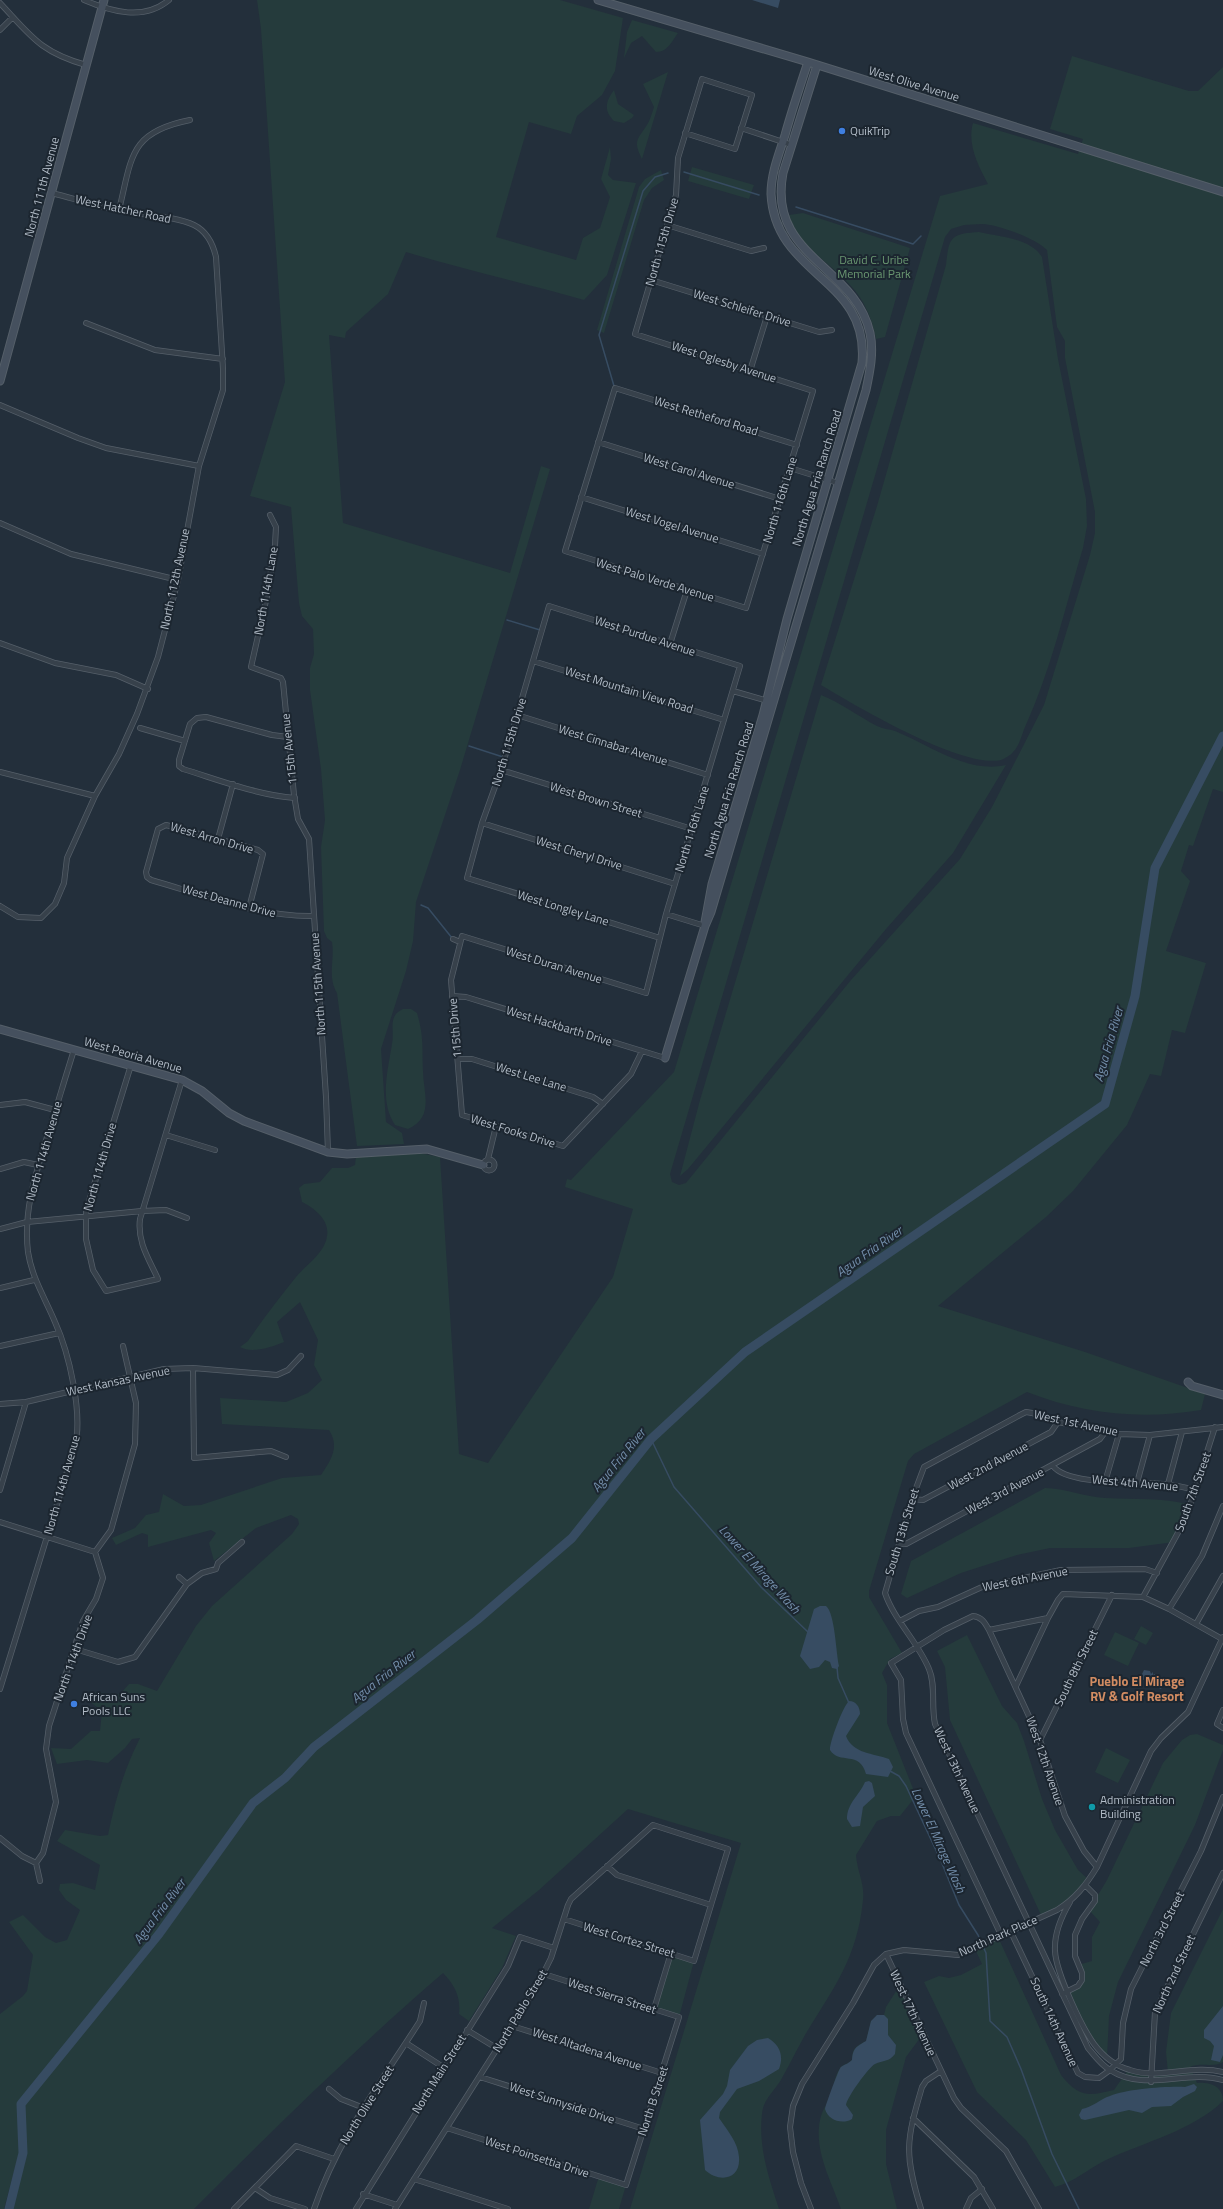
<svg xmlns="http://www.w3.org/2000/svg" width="1223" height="2209" font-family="'Titillium Web',sans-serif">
<rect width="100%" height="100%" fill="#232f3b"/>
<path fill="#253b3c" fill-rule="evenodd" d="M257,0H560L623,18L615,71L602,95L577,116L571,134L529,122L496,237L576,260L583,238L600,228L610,197L601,179L610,147L611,159L608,175L613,180L636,183L607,275L584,300C525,283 465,270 406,252L388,294L346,332L345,338L329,335L343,523L510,573L541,466L550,469L460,770L416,902L413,941L406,971L381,1049L386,1122L402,1133L404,1144L357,1146L337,993C327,976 335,960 332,942L327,938L324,931L321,847L325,820L321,769L310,690V668L314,654L313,629L302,616L299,603L291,507L250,496L285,382L261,29Z
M632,20L678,33C672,41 668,52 656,52L642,36L631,43L624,58L627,32Z
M1072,56L1189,91H1198L1223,67V792L1213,789L1193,846L1189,845L1181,871L1190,881L1166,951L1206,963L1185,1033L1172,1030L1161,1076L1150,1074L1127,1125L1073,1191L1046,1217L938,1306L1085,1352L1205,1394L1201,1410C1141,1420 1083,1414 1027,1392L914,1454L908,1461L869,1591V1597L902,1653L890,1659L882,1673L887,1685V1723L916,1796L900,1816H891L877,1821L856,1855C857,1871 865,1884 863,1900C857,1959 834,1987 805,2035C797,2049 790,2064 782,2078C775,2091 763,2099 762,2114C758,2147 769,2178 779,2209H630L741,1843L628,1809L539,1890L492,1928L516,1936L502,1968L469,2021L459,2014C461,1998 455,1985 443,1973C356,2048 275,2128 194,2209H10L26,2158L27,2141L21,2146L4,2209H0V2014L23,1996L27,1991L33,1955L9,1922L23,1915L45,1937L56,1943L67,1940L80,1910L66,1900L59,1890L60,1884L73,1883L95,1890L100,1865L57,1841L65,1830L100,1836L108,1835C116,1798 123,1772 140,1738L132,1739L125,1748L108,1763L87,1760L57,1764L51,1748L71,1749L91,1731H100L102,1711L89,1701L92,1692L120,1694L129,1684H138L157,1691L196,1626L212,1606L292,1534L299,1524L298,1519L291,1515L256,1528L214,1561L209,1543L216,1533L211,1530L148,1547V1535L142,1533L116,1545L112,1538L135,1528L146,1515L159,1512L163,1494L184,1506L201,1505L282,1478L321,1475C331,1460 340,1447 329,1430L222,1424L220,1398L286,1402L308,1393L322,1380L314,1365L318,1340L300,1302L277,1322L284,1342C272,1347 252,1354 240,1347L248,1341C263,1319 279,1298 296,1277C306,1265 325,1253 327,1236C330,1220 314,1208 302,1202L299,1188L304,1184L320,1182L332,1168H348L355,1165L356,1156L419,1153L440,1157L459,1454L488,1463L613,1277L633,1209L565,1187L567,1179L571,1180L674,1072L940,196L988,184C978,165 967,144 973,123L1078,154L1083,139L1050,129ZM964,225C972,225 982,223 990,225C1006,228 1036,239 1047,250L1057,327L1065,341V358L1095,512V533L1090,555L1044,705L992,807L960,859L851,980L686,1183L679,1185L672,1182L670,1174L945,237L951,229Z
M668,72L642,159C633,141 637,140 647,125C650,120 652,113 654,107L643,84Z
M614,90L618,104L634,115L632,118L624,123L614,121C603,110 606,101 614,90Z
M692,167L754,185L749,199L688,181Z
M661,170L664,180L652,188L644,200L604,333L597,330L639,187L645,179Z
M803,213L910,248L885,337L876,339C872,319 865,301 851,286C830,262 799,248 789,215Z
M979,232C1000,237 1030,238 1042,257L1058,359L1086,499L1087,526L1083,548C1065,608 1051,670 1025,727C1022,734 1019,747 1013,752C1011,755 1004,759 1001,760C962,769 856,706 821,685L877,506L946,265C949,236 951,234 979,232Z
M821,695C841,703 858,716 877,726C883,729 889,729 895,731C930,745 967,774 1006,765L953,853L886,929L688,1169L680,1176L700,1100Z
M403,1009H411L417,1013C424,1037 422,1047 423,1071C423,1092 435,1117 408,1129L395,1125C379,1101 388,1070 392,1044C395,1030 387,1016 403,1009Z
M1045,1488C1065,1488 1085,1497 1105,1498C1136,1500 1161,1497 1191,1505L1174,1542L1129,1548H1050L1017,1555L961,1573L907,1598L901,1594L911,1561Z
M1141,1626L1153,1633L1146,1645L1134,1639Z
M1115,1632L1139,1643L1128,1666L1104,1655Z
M967,1635L1002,1706L1017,1723L1024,1741L1042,1799L1055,1830L1078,1870L1089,1880L1072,1899L1042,1917L950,1720L945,1667L937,1651Z
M1197,1734L1223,1745V1750L1195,1825L1118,1982L1109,2016L1107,2058L1093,2043L1068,1990L1078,1986L1082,1980L1078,1965L1092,1961V1937L1100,1922L1089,1910L1107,1880L1163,1763L1182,1740L1190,1735Z
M1106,1748L1130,1760L1118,1783L1095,1772Z
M1223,1909V2062C1214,2068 1200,2062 1190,2067L1197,2083C1210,2082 1223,2086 1223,2101C1192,2131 1144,2142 1106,2160C1088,2169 1074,2182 1055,2187L1026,2140L977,2092L924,1982L939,1976L949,1978L961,1975L982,1964L975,1949L998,1937L1061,2075C1079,2098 1089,2096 1114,2090L1128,2070L1168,2073L1166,2052L1171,2013Z
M671,1953L694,1961L679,2017L654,2009Z
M900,1985L923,2034L906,2057L886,2130V2164L897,2209H841C831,2180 812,2148 821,2116C823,2109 827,2104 830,2097C834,2088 834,2076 840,2068C843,2064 848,2064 852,2060C852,2048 856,2046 866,2041L871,2021L877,2015H884L886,2007Z
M599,2176L626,2185L619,2209H589Z"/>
<path fill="#374c62" d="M752,0H780L778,8Z
M820,1606H826C835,1613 836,1653 839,1666L837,1669L832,1668L830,1662L825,1660L819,1667L810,1669L800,1656L814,1609Z
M1144,1670L1150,1671L1151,1674L1153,1672V1675L1155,1674V1676L1165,1681L1161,1689L1155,1686V1683L1153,1685L1140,1678Z
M849,1701C856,1701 860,1707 860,1714L846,1736C853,1754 873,1753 889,1759L893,1767L888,1777L866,1774C860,1750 839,1765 830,1750C829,1744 843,1706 849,1701Z
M869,1781L872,1783L875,1796L863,1807L860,1826L852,1827L847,1819C847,1803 859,1796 865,1782Z
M1223,2006V2055L1220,2062L1211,2060L1214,2046L1210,2041L1204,2038V2030Z
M877,2015H884L888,2019V2035L896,2045L895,2054C889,2062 883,2060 875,2064C869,2067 847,2097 846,2105L853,2115L852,2119C842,2125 828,2120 825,2109C826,2104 839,2068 841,2067C845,2064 848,2064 852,2060C853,2048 856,2047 866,2041L871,2021Z
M768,2038C780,2045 784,2056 779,2069L759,2081L737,2089L720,2112L719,2118C727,2130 738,2142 739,2157C741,2180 719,2183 705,2170L700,2120L723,2094L727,2086L730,2070L748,2046L757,2040Z
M1194,2084L1197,2087L1195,2091L1183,2097L1171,2106L1152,2107L1142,2113L1129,2110L1085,2120L1081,2119L1079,2115L1082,2109C1093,2107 1100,2099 1110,2096C1127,2089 1167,2086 1185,2087Z"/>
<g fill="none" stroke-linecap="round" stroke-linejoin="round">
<path stroke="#374c62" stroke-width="1.5" d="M684,172L759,195
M796,207L913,244L921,236
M614,386L599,335L643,191L655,177L668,173
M507,620L540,630
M469,746L503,757
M421,905L428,908L452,938
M651,1439L674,1487L761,1587L808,1632
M837,1667L838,1678L849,1703
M890,1771L899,1776L906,1786L941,1861L959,1905L978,1935L986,1953L990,2021L1007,2037L1021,2069L1052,2154L1079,2209"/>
<path stroke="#374c62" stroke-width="9" d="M9,2209L23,2153L21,2104L159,1934L253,1803L285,1778L314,1747L477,1620L572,1538L651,1439L745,1352L1105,1104L1135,996L1155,868L1223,736"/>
<defs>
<path id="street" d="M84,0C112,12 144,21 169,0
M0,3C31,36 40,52 86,65
M0,30L13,17
M741,128L792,145
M685,133L735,149L752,95L702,79L678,158L676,195L635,334L813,391L746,608L565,551L615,388L797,445
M119,210C132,157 129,132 190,120
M667,225L751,251L764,248
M651,280L819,332L832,330
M86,323L155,350L223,359
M750,371L767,316
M0,405L78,438L106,448L199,466
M598,442L780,499
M790,468L838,483
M581,497L763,554
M270,515L276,527L275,545L267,596L251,667L281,678L283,682L294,795L298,819L309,839L326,1097L328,1152
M0,523L71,554L178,580
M0,643L55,663L116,675L148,689
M670,644L687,590
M533,661L724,720
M733,691L768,701
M517,715L708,775
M140,728L185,741
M288,737L272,735L206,717L197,718L190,724L179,760V766L183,769C219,780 257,795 295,798
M501,770L692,829
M0,772L95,796
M482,823L675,884
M218,839L233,784
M0,906L18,917L41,918L55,904L64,883L67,858L95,796L119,754L137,714L158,657L178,580L199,466L223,390V369L216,257C213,244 206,231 194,225C176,216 141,215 121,211C97,206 75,199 52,193
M249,908L263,854L258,850L166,825L158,829L146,872L147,877L151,880C204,895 258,917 313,916
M666,914L705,926
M453,939L460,942
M452,996L466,997L665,1058
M642,1051L631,1074L563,1146L462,1115L451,980L462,936L646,993L666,914L740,666L549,606L501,770L482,823L467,878L660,938
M458,1059H472L593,1097L603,1104
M131,1065L86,1211V1239L93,1270L106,1291L158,1279C149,1259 137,1242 140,1219L182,1080
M0,1105L25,1102L55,1110
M166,1135L215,1150
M488,1159L496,1126
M483.5 1165a5.5 5.5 0 1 1 11 0a5.5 5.5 0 1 1-11 0Z
M0,1169L24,1162L38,1165
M0,1229L27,1222L142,1211L166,1210L187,1218
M0,1288L34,1280
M0,1346L59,1333
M193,1368L194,1458L271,1451L286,1457
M0,1404L26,1402L164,1369L193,1368L277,1375L288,1370L301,1356
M1053,1466C1068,1486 1139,1481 1163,1484C1174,1485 1185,1487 1196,1490
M1105,1482L1119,1434
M1137,1483L1150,1435
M1168,1484L1182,1432
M0,1490L26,1402
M912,1499L923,1500L1051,1432L1058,1422
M0,1522L95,1552
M899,1543L906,1544L1100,1439L1106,1431
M95,1552L111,1530L135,1444L136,1403L123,1346
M179,1577L187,1584
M1143,1597L1186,1518L1215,1427
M1169,1609L1202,1556L1223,1506
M900,1621L919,1611L938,1607L982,1587L1061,1570L1145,1569L1157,1573
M1196,1624L1223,1576
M989,1630L1040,1740L1065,1816L1084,1851L1097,1867
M75,1649L118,1662L135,1657L187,1584L202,1573L216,1569L218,1563L242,1542
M1016,1686L1048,1618
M0,1689L75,1446C83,1413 69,1353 55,1322C45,1298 32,1278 28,1252C23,1210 36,1173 48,1134C57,1106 65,1078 74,1050
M1223,1710L1217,1724L1223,1728
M1040,1740L1112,1595
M0,1838L22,1856L36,1863
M607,1866L617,1875L711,1905
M40,1881L36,1863L43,1853L56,1802L46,1749L49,1726L83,1621L96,1599L103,1578L95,1552
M1070,1902C1061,1917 1054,1933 1055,1951C1056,1972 1081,2026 1094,2044C1103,2056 1115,2066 1130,2070C1161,2080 1191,2064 1223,2072
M1011,1932L1078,2073L1085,2077L1099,2078L1110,2070L1121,2059L1123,2023L1131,1989L1201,1851L1223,1797
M1001,1935L906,1733L903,1719L901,1680L891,1663L944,1630L973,1616C982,1617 985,1623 989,1630L1048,1618L1058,1600L1063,1594L1143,1597L1169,1609L1222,1639
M886,1954L954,2098L961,2108L1006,2151L1039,2209
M1062,1994L1078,1986L1082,1980V1973L1075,1956V1935L1082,1919L1095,1901V1895L1086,1886
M654,2009L671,1953
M512,2026L662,2073
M467,2030L498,2049
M406,2043L443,2067
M480,2077L644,2129
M1223,2080C1185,2069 1146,2093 1110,2070C1101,2065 1095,2056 1088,2048L935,1724C931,1706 936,1685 929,1669C918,1642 894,1620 885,1593L912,1499L924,1467L1020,1415L1026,1412L1032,1413L1058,1422L1119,1434L1150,1435L1223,1427
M1151,2082L1155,2012L1223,1873
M329,2089L341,2099L364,2108
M913,2118L974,2177L993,2209
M447,2128L626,2185L679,2017L544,1974
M414,2179L508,2209
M255,2188L270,2198L305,2209
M363,2194L397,2205
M234,2209L296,2146L334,2159
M314,2209C337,2140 381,2082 420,2021L424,2003
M356,2209L508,1966L520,1937L554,1948
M395,2209L537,1986L551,1958L568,1905L571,1899L653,1825L728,1849L694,1961L564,1919
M811,2209L801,2183L793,2152L790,2127L793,2106L802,2084L853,2003L874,1965L886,1954L904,1950L958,1955L1057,1910C1075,1899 1086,1885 1097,1867L1151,1751L1161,1738L1188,1712L1223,1637
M921,2209C904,2154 906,2141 922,2087L926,2081L941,2071
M966,2209L971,2198L982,2189"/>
<path id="secondary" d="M598,0L808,62L1223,192
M0,381L104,0
M705,922L712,884L763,715L787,619L862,363C870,277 775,277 771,194C771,173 779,154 785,135C792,110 800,86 808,62
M0,1029L182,1080L202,1091L229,1113L244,1121L328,1152L347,1154L427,1149L483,1165
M665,1058L705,926L711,912L866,390C870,371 874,352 870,333C855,265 767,257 783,173L817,65
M1188,1382L1192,1386L1223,1395"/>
</defs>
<use href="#street" stroke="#555f69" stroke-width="6"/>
<use href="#secondary" stroke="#555f69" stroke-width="9"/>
<use href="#street" stroke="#37414b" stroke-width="4.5"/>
<use href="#secondary" stroke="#45505e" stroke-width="7"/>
</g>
<g fill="#3f7fe0" stroke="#1c2630" stroke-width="1.5">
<circle cx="842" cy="131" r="4"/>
<circle cx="74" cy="1704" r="4"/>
</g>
<circle fill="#0f9aa8" stroke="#1c2630" stroke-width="1.5" cx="1092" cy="1807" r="4"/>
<g text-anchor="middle" stroke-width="4" stroke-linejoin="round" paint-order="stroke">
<g font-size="12" fill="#b2bcc7" stroke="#1c2630">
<text transform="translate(914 84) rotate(17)" y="4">West Olive Avenue</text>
<text transform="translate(42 187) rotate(-75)" y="4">North 111th Avenue</text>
<text transform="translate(123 209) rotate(12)" y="4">West Hatcher Road</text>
<text transform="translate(662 242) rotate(-74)" y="4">North 115th Drive</text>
<text transform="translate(742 308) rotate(17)" y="4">West Schleifer Drive</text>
<text transform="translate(724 362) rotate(18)" y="4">West Oglesby Avenue</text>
<text transform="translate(706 416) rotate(17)" y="4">West Retheford Road</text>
<text transform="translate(689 471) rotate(17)" y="4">West Carol Avenue</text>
<text transform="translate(817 478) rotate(-73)" y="4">North Agua Fria Ranch Road</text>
<text transform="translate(780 500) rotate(-73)" y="4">North 116th Lane</text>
<text transform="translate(672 525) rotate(17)" y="4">West Vogel Avenue</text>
<text transform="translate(175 579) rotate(-78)" y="4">North 112th Avenue</text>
<text transform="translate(655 580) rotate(17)" y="4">West Palo Verde Avenue</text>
<text transform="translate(266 591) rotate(-80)" y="4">North 114th Lane</text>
<text transform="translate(645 636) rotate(18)" y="4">West Purdue Avenue</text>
<text transform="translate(629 690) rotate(17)" y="4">West Mountain View Road</text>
<text transform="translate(509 742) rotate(-73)" y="4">North 115th Drive</text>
<text transform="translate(613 745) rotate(17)" y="4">West Cinnabar Avenue</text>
<text transform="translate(289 749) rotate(-96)" y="4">115th Avenue</text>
<text transform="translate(729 790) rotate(-73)" y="4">North Agua Fria Ranch Road</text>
<text transform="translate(596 800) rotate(17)" y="4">West Brown Street</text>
<text transform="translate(692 829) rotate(-73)" y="4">North 116th Lane</text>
<text transform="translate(212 838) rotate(16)" y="4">West Arron Drive</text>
<text transform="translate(579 853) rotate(17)" y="4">West Cheryl Drive</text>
<text transform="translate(229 901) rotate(15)" y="4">West Deanne Drive</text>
<text transform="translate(563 908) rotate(17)" y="4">West Longley Lane</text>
<text transform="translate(554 965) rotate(17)" y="4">West Duran Avenue</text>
<text transform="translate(318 984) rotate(-94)" y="4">North 115th Avenue</text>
<text transform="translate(559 1026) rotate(17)" y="4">West Hackbarth Drive</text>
<text transform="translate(455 1028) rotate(-95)" y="4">115th Drive</text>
<text transform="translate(133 1055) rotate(16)" y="4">West Peoria Avenue</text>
<text transform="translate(531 1077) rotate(17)" y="4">West Lee Lane</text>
<text transform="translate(513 1131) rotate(17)" y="4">West Fooks Drive</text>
<text transform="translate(44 1151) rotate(-74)" y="4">North 114th Avenue</text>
<text transform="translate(100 1167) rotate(-74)" y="4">North 114th Drive</text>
<text transform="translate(118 1381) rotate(-12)" y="4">West Kansas Avenue</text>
<text transform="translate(1076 1423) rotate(12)" y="4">West 1st Avenue</text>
<text transform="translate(988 1466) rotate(-28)" y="4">West 2nd Avenue</text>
<text transform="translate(1135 1483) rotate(5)" y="4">West 4th Avenue</text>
<text transform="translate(62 1485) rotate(-74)" y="4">North 114th Avenue</text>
<text transform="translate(1005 1491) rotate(-28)" y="4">West 3rd Avenue</text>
<text transform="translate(1193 1492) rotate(-70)" y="4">South 7th Street</text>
<text transform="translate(902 1532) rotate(-73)" y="4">South 13th Street</text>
<text transform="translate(1025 1579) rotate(-11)" y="4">West 6th Avenue</text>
<text transform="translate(73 1658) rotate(-70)" y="4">North 114th Drive</text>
<text transform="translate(1076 1668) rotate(-64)" y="4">South 8th Street</text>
<text transform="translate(1045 1761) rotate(71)" y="4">West 12th Avenue</text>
<text transform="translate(957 1770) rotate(65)" y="4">West 13th Avenue</text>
<text transform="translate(1162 1929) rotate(-63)" y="4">North 3rd Street</text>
<text transform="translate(998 1936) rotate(-24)" y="4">North Park Place</text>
<text transform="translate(629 1940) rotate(17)" y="4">West Cortez Street</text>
<text transform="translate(1174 1974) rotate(-65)" y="4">North 2nd Street</text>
<text transform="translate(612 1996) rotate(18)" y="4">West Sierra Street</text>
<text transform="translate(520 2011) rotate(-59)" y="4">North Pablo Street</text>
<text transform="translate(913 2013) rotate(65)" y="4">West 17th Avenue</text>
<text transform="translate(1054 2022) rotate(65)" y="4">South 14th Avenue</text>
<text transform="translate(587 2049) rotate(18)" y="4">West Altadena Avenue</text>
<text transform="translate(439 2074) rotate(-58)" y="4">North Main Street</text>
<text transform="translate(653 2101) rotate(-72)" y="4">North B Street</text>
<text transform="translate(562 2103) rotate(18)" y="4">West Sunnyside Drive</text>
<text transform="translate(367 2105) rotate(-58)" y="4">North Olive Street</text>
<text transform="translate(537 2157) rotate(18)" y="4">West Poinsettia Drive</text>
</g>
<g font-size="12" fill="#b2bcc7" stroke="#1c2630" text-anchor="start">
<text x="850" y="135">QuikTrip</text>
<text x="82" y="1701">African Suns<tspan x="82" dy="14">Pools LLC</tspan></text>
<text x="1100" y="1804">Administration<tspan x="1100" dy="14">Building</tspan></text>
</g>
<g font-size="12" fill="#6a9771" stroke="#1c2630">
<text x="874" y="264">David C. Uribe<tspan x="874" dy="14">Memorial Park</tspan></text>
</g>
<g font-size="13" font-style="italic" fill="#738eaa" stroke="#1c2630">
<text transform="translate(1108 1044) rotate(-74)" y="5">Agua Fria River</text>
<text transform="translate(869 1251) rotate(-35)" y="5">Agua Fria River</text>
<text transform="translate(618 1460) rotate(-51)" y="5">Agua Fria River</text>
<text transform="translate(760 1569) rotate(48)" y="5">Lower El Mirage Wash</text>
<text transform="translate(383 1676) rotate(-38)" y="5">Agua Fria River</text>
<text transform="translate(939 1840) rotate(66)" y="5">Lower El Mirage Wash</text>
<text transform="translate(159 1911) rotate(-53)" y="5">Agua Fria River</text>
</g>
<g font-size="13" font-weight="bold" fill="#d28c62" stroke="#1c2630">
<text x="1137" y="1686">Pueblo El Mirage<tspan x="1137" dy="15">RV &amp; Golf Resort</tspan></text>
</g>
</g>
</svg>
